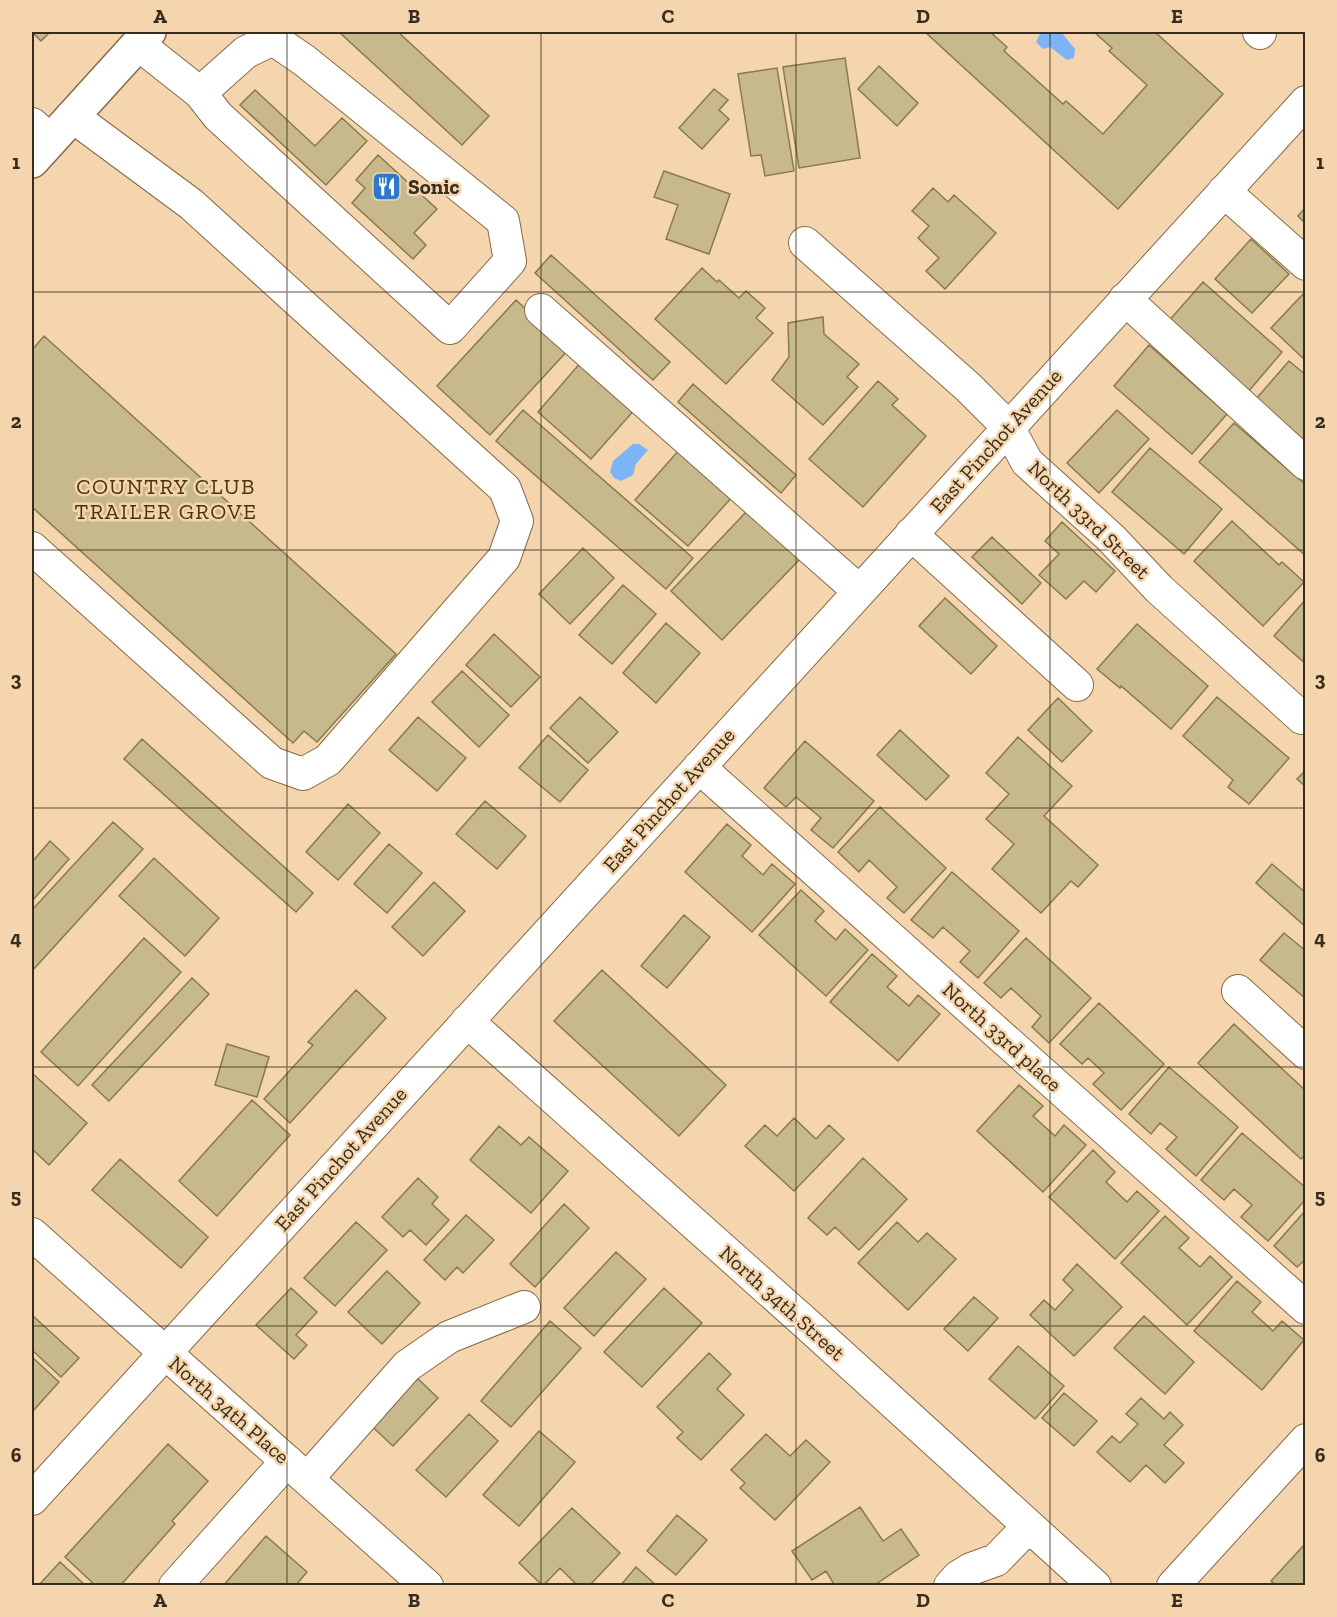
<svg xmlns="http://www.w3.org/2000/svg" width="1337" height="1617" font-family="'Zilla Slab',serif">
<rect width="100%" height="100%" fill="#f4d5ad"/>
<path fill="#7db4f6" d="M1041,32H1061L1075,49L1074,58L1067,60L1050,47L1043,49L1036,42Z
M633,444H639L648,450L636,464L633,475L621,481L614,478L610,472L613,461Z"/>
<path fill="#c7b98b" stroke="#877a4e" stroke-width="1.5" d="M32,32H50L41,41Z
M339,32H398L489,116L462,145Z
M925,32H990L1007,47L1004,51L1063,104L1066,101L1103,134L1147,85L1109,51L1112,48L1094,32H1155L1223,94L1118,209Z
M845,58L860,158L799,168L783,67Z
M879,66L918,103L897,126L858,89Z
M777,68L794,171L765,176L761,155L751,156L738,74Z
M714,89L728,100L719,110L729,119L702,149L679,128Z
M255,90L315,146L342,118L367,141L326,185L240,105Z
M378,155L437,209L414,233L426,245L413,259L352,203L365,188L356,180Z
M664,171L730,194L709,254L666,239L678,205L654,197Z
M933,188L948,202L954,195L996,233L945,289L926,271L939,258L918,238L929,226L912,211Z
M1306,207V224L1298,216Z
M1251,239L1289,274L1252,313L1215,279Z
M551,255L670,362L653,380L535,273Z
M702,268L717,282L719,280L739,298L746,291L765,308L756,318L773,333L726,384L655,319Z
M1203,282L1282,352L1248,392L1168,322Z
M1306,291V361L1271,328Z
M516,300L569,349L490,435L437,386Z
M823,317L824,334L859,364L847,377L858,387L823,425L772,380L789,357L788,323Z
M44,336L396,654L317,742L304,731L293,743L32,507V350Z
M1149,345L1227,414L1192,454L1114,386Z
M582,361L636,408L591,459L538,412Z
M1289,361L1306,375V442L1256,399Z
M878,381L898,399L892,405L926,436L863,507L809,459Z
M693,384L796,475L781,493L678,402Z
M523,410L693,558L666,589L496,441Z
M1117,410L1149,439L1099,493L1067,463Z
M1234,423L1306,485V556L1199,462Z
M1150,448L1222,509L1184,554L1112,492Z
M680,449L733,496L688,546L635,500Z
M749,509L801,558L722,640L671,591Z
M1232,521L1279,565L1282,562L1304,582L1263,626L1194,561Z
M1062,522L1115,571L1096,592L1084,581L1066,599L1039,575L1059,554L1045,541Z
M992,537L1041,583L1022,604L972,557Z
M583,548L614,578L570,624L539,594Z
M623,585L656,614L612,664L579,635Z
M945,598L997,646L971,674L919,626Z
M1306,599V664L1274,636Z
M666,623L700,653L656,703L623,673Z
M1137,624L1208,686L1171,729L1121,686L1120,688L1097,669Z
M494,634L540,677L511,707L466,665Z
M462,671L509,715L479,747L432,702Z
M580,697L618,732L588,763L550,728Z
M1217,697L1289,758L1249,804L1228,787L1233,780L1183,736Z
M1058,698L1092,731L1062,762L1028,730Z
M418,717L466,758L437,791L389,750Z
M900,730L949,776L926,800L877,755Z
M548,735L588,770L560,802L519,768Z
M1018,737L1072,786L1044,816L1098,865L1078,887L1071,881L1041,913L992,869L1014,844L986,819L1009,794L986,773Z
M142,739L313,893L296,912L124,759Z
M805,741L874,801L833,848L811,830L821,818L796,797L786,807L764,788Z
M1306,770V787L1297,779Z
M485,801L526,836L497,869L456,834Z
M348,804L380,833L338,880L306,852Z
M880,807L946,868L904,913L887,898L897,887L869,860L859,872L838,852Z
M113,822L143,849L32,971V910Z
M727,824L751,845L742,856L763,875L772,864L795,884L752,932L685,872Z
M50,841L69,859L32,901V862Z
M389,844L422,873L387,913L354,884Z
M154,858L219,918L185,956L119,896Z
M1272,864L1306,893V927L1256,883Z
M952,872L1019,931L978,978L960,962L970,951L943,927L933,938L911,920Z
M434,882L465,911L423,956L392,927Z
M801,890L824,911L815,921L836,940L845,929L868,950L826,996L759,935Z
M684,915L710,937L667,988L641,966Z
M1284,933L1306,951V999L1260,960Z
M144,938L181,972L78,1086L41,1052Z
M1026,938L1091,998L1049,1043L1032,1027L1041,1016L1011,988L1001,998L984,983Z
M872,954L897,976L887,987L909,1006L918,995L940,1014L898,1061L830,1002Z
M602,970L726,1085L679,1136L554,1021Z
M192,978L209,994L109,1101L92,1085Z
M356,990L386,1018L290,1123L264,1099L313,1045L308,1042Z
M1099,1003L1164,1064L1121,1110L1093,1084L1104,1073L1088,1058L1082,1064L1060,1044Z
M1234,1024L1306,1091V1154L1301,1159L1198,1063Z
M227,1044L269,1057L257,1097L215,1085Z
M1169,1067L1238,1127L1196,1176L1166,1149L1177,1137L1160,1123L1151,1134L1129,1114Z
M32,1073L87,1123L49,1165L32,1149Z
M1019,1085L1043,1106L1033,1116L1055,1136L1064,1125L1086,1145L1043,1192L977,1131Z
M252,1100L290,1135L217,1216L179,1181Z
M794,1118L816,1139L829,1125L844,1139L794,1191L745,1146L765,1125L777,1136Z
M499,1126L521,1145L529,1137L568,1171L531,1213L470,1160Z
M1242,1133L1306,1188V1199L1268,1241L1241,1217L1252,1205L1234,1189L1224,1200L1201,1180Z
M1093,1150L1115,1172L1106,1182L1127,1202L1137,1191L1159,1211L1115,1259L1049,1197Z
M863,1158L907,1199L859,1250L835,1227L827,1235L808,1218Z
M120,1159L208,1237L181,1268L92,1190Z
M418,1178L438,1197L432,1204L449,1220L426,1245L410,1230L403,1237L382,1217Z
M564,1204L589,1228L535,1287L510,1264Z
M1306,1210V1259L1297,1267L1274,1246Z
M466,1215L494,1240L463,1273L457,1267L445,1280L424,1260Z
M1165,1216L1189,1238L1179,1248L1200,1267L1210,1256L1232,1277L1187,1325L1121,1263Z
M356,1222L387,1250L335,1306L304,1278Z
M897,1222L918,1242L927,1233L956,1259L908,1310L858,1263Z
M616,1252L646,1279L594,1336L564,1308Z
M1077,1264L1122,1307L1074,1356L1030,1315L1044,1300L1055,1310L1073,1290L1063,1280Z
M387,1271L420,1303L382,1344L348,1312Z
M1237,1281L1261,1302L1252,1312L1273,1331L1282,1321L1304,1340L1262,1390L1194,1331Z
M291,1288L317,1312L296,1335L307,1345L294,1359L256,1325Z
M664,1288L702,1323L642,1387L604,1352Z
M974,1297L998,1318L968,1351L944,1329Z
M32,1315L79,1358L61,1377L32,1350Z
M1144,1316L1194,1362L1165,1394L1114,1348Z
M550,1321L581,1348L511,1427L481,1401Z
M1018,1346L1064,1386L1035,1419L989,1379Z
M709,1353L731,1374L717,1389L744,1415L701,1460L677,1438L683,1432L657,1407Z
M32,1357L59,1382L32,1412Z
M412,1373L438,1398L393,1446L366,1421Z
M1064,1393L1097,1421L1074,1446L1042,1418Z
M1141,1398L1164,1419L1170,1412L1183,1425L1164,1445L1184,1463L1165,1483L1146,1465L1130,1482L1097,1452L1112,1436L1120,1443L1138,1424L1126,1414Z
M469,1414L498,1441L446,1497L416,1470Z
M539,1431L575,1462L519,1526L483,1495Z
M766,1434L790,1456L806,1440L830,1462L775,1520L740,1488L745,1483L731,1470Z
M168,1444L208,1481L172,1521L175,1524L120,1586H96L65,1557Z
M860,1507L883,1541L901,1529L919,1555L873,1586H835L826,1571L812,1580L792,1551Z
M572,1508L620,1553L589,1586H578L560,1568L543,1586L519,1563Z
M677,1515L707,1540L676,1575L647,1551Z
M266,1536L307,1572L295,1586H223Z
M1306,1543V1586H1277L1271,1581Z
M60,1562L86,1586H38Z
M636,1567L657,1586H620Z"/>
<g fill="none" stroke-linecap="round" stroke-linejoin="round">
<defs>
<path id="minor" d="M1259,32L1260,33
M138,44L200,93L218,116L450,328L510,261L503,221L305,61L273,39L246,52L200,93
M32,124L50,140
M1224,191L1306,264
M805,243L968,387L1008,427L1027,462L1111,538L1159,589L1302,718
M1125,299L1306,464
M541,310L859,591
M911,534L1077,685
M32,548L272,763L303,774L328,760L504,558L517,521L505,489L191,204L72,116
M699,767L1306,1308
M1238,991L1306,1053
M467,1021L810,1327L1095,1586
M32,1234L427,1586
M307,1479L407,1366L449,1337L524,1307
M32,1499L1306,102
M175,1586L287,1461
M950,1586L958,1577L971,1569L996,1560L1029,1526
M1173,1586L1306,1440"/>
<path id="major" d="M32,161L149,32"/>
</defs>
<use href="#minor" stroke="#866a45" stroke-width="34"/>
<use href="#major" stroke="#866a45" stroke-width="36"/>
<use href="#minor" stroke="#fff" stroke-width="32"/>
<use href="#major" stroke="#fff" stroke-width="33"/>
</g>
<path fill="none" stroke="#382c1c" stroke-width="1.5" stroke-opacity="0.55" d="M287,32V1586M541,32V1586M796,32V1586M1050,32V1586M32,292H1306M32,550H1306M32,808H1306M32,1067H1306M32,1326H1306"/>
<defs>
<symbol id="restaurant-square" viewBox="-11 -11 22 22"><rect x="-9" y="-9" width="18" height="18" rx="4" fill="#2f78c8" stroke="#f4d5ad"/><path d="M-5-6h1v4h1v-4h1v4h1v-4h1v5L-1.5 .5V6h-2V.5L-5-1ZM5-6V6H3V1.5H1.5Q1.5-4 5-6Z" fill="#fff"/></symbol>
</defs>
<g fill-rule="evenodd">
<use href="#restaurant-square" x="370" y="170" width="33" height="33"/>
</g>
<g text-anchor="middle" stroke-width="5" stroke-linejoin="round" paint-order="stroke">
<g font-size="21" font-weight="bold" fill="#382c1c" stroke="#f4d5ad" text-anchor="start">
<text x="408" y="194">Sonic</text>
</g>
<g font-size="21" fill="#382c1c" stroke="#f4d5ad">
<text transform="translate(996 441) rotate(-48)" y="7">East Pinchot Avenue</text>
<text transform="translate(1089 520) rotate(44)" y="7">North 33rd Street</text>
<text transform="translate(669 800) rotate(-48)" y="7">East Pinchot Avenue</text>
<text transform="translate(1002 1037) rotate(42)" y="7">North 33rd place</text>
<text transform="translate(341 1159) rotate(-48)" y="7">East Pinchot Avenue</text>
<text transform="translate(782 1303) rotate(42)" y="7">North 34th Street</text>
<text transform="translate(229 1410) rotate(41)" y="7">North 34th Place</text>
</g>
<g font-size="22" letter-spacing="1.5" fill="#4c330c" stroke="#f4d5ad">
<text x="166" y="494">COUNTRY CLUB<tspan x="166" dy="25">TRAILER GROVE</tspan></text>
</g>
</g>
<rect width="1337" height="1617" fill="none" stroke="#f4d5ad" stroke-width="66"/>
<rect x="33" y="33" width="1271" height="1551" fill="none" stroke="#382c1c" stroke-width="2"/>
<g font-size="20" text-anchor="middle" font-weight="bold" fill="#382c1c">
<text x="160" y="23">A</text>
<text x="414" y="23">B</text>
<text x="668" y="23">C</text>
<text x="923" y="23">D</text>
<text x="1177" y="23">E</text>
<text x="16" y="169">1</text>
<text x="1320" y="169">1</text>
<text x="16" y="428">2</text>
<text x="1320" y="428">2</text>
<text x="16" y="686">3</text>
<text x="1320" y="686">3</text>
<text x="16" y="945">4</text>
<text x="1320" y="945">4</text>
<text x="16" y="1203">5</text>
<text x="1320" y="1203">5</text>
<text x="16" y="1462">6</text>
<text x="1320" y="1462">6</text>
<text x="160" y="1607">A</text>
<text x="414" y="1607">B</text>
<text x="668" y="1607">C</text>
<text x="923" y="1607">D</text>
<text x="1177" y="1607">E</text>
</g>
</svg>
